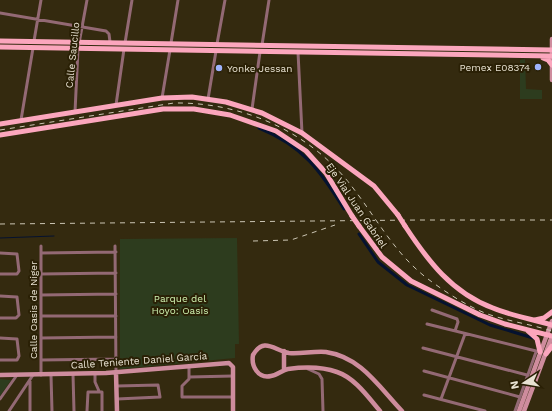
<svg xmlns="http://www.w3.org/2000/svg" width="552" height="411" font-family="'Work Sans',sans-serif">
<rect width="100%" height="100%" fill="#342a0f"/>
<path fill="#2d3c1e" d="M525,59L526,89L542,90V99H520V60Z
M237,238L239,344H235V358L120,369V239Z
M0,379L11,380L0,396Z"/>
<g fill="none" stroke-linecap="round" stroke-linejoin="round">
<path stroke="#051230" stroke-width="1" d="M0,238L54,236"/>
<path stroke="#051230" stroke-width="3" d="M259,128C303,146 320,170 344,209
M359,234L378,262L407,285L490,325L533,338"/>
<path stroke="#936974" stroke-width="3" d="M0,13L106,31L109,34L110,42
M34,41L41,0
M125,43L132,0
M171,43L178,0
M217,44L225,0
M262,45L269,0
M298,52L302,133
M162,98L170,50
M208,99L216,51
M116,105L124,49
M252,109L260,52
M75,112L78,49L87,0
M21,120L33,48
M41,246V375
M115,246L116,373
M0,253L17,254L19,271L17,274H0
M41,253L116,252
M41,274L116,273
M41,295L116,294
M0,296L17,297L19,315L16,318H0
M432,310L457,319L458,322L455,331
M41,316H116
M427,324L540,352
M0,338L17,339L19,356L17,360H0
M41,338L116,337
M423,348L527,375
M41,360L116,359
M189,366V379L182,386V397H233
M308,369L319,374L322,379L323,411
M424,371L520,397
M73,374L74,411
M95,374V382L99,391
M51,375L52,411
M189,377L233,376
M30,381V411
M117,386L158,385L160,397L117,399
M424,395L485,411
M0,399L17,375
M441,399L465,334
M9,411L33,375
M87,411L88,392H102V411
M515,411L536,352"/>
<path stroke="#ce8c9d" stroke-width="4.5" d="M552,39V80
M284,351V370
M116,373L117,411
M0,375L106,373L229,363L233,367V411
M380,411C368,397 355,378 337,372C323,367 303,367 288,369C282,370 278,375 271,376C258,379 251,366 253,355C264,336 275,351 289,353C301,354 313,351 326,352C361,357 379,387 402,411
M519,411L552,321
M524,411L552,336"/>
<path stroke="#fba6bd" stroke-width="5" d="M0,41L552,50
M0,47L552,56
M543,58L548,60L552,65
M0,124L162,98L192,97L226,102L262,113L302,133L374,186L398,215
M0,135L163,109H194L230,115L276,131L306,151L326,173L352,216
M359,226L382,257L411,281L480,315L505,324L552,336
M405,226C428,261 452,293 493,308C512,316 532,319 552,325
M535,320L544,318L552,312
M528,331L537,339L540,352
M546,354L552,346"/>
<path stroke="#cbc5b3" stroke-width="1" stroke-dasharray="5 5" stroke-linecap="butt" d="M0,130L174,103C243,102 311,132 353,188C377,219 395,254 428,279C444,291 465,305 485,313C506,321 530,324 552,331
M0,224L419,220H552
M253,241L291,240L335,225"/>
<path stroke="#fba6bd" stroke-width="5" d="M398,215L405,226
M352,216L359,226"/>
</g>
<g fill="#9fb3fd" stroke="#2a2005" stroke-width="1.5">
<circle cx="538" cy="67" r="4"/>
<circle cx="219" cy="68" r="4"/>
</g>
<g text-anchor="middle" stroke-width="4" stroke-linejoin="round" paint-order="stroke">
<g font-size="10" fill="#e8e2d2" stroke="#2a2005">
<text transform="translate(72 55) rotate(-84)" y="4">Calle Saucillo</text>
<text transform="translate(357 205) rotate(56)" y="4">Eje Vial Juan Gabriel</text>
<text transform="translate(33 310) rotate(-90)" y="4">Calle Oasis de Niger</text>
<text transform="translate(139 360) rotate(-4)" y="4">Calle Teniente Daniel García</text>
</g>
<g font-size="10" fill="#e8e2d2" stroke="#2a2005" text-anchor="end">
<text x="530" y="71">Pemex E08374</text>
<text x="227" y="72" text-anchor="start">Yonke Jessan</text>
</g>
<g font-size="10" fill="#cef1b0" stroke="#2a2005">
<text x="180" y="302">Parque del<tspan x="180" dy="12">Hoyo: Oasis</tspan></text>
</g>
</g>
<g transform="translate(524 383) rotate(258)" stroke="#2a2005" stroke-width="3" paint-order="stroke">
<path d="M0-3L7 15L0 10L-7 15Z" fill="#e8e2d2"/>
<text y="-6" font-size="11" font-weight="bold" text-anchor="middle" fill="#e8e2d2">N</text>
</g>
</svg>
